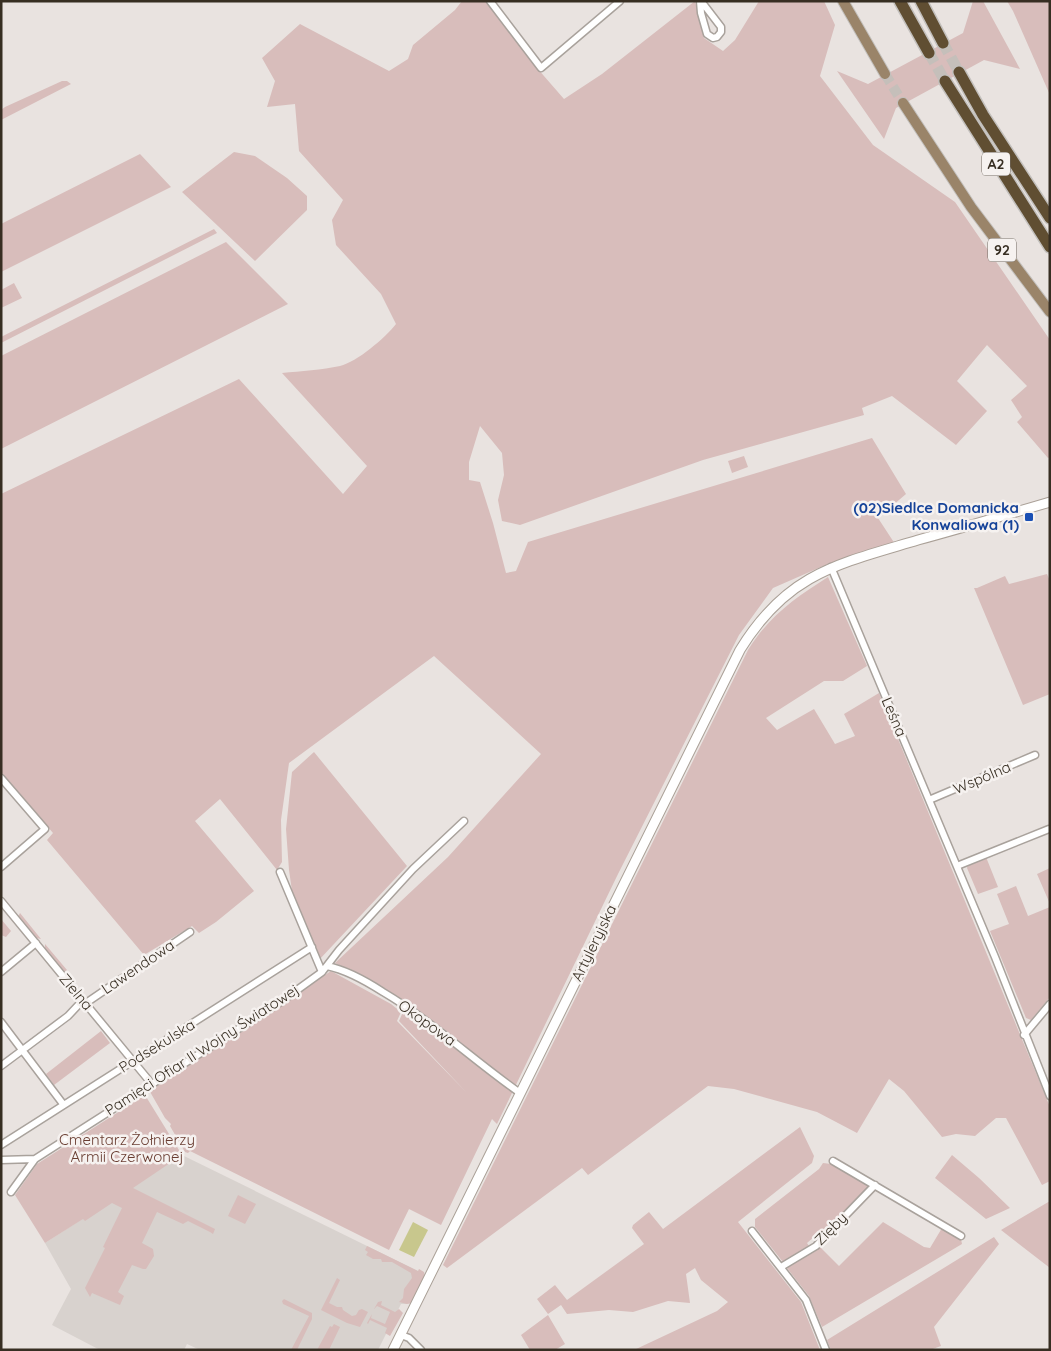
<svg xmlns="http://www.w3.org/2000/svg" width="1051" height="1351" font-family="Quicksand,sans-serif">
<rect width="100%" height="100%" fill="#e9e3e0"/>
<path fill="#d8d2ce" d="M182,1155L418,1271L420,1278L407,1304H401L378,1350H200L187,1344L184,1350H100L52,1325L71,1289L45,1243Z"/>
<path fill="#d8bdbb" d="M462,1H485L537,68L564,99L602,74L695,1L704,38L723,51L735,40L759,1H824L835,25L820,76L873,145L955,202L1050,340V457L1048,458L1017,422L1022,417L1011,400L1027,386L987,345L957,381L987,411L956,445L892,396L862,408L864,415L703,460L520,525L502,521L498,500L504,475L502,453L480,426L469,462V480L480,482L493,523L506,573L516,571L528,542L872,438L906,494L878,518L895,544L830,563L773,588L739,635L618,874L497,1124L492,1119L441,1225L409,1209L389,1250L190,1151L188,1153L185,1152L170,1126L171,1124L165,1118L149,1090L331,971L391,1004L401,1012L397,1021L467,1093L399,1021L407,1003L375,983L335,963L448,857L541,754L434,656L289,763L281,820L282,862L277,870L220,799L195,821L254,891L216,922L199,933L192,926L144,955L47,840L53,833L1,772V494L239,379L343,494L367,466L282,373C301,371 322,370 340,366C357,362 385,338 396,324L381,294L336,245L332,220L343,200L299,151L295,104L267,107L275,81L262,58L300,24L389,71L408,59L413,45L455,10Z
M973,1H983L1020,69L984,60L896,108L884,139L837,71L868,84L963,33Z
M1007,1H1050V95L1013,11Z
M62,81H67L71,84L1,120V110L5,107Z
M234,152L255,156L287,178L307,196V210L255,261L182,192Z
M140,154L171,187L1,272V224Z
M214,229L217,233L1,343V337Z
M226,242L288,304L1,449V356Z
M14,283L22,298L1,308V290Z
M744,456L748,467L732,473L728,461Z
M1047,574L1050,581V694L1023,705L974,588H977L1005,576L1009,584Z
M828,577L867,666L843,681H824L766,718L777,730L814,709L835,744L855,736L844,714L879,693L1050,1107V1181L1042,1185L1006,1118H996L975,1136L956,1134L942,1137L904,1091L889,1079L857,1133L817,1112L734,1089L708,1086L588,1175L582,1168L447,1268L443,1265L748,650C769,616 795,598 828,577Z
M314,752L407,866L319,960L292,891L289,870L286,829L292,772Z
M986,857L998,887L978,894L967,868L968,864Z
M1050,868V904L1037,874Z
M1016,886L1028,916L1050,907V997L1031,1020L1026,1018L990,931L1009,924L997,894Z
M20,913L41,939L36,938L18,917Z
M1,919L11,931L6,937L1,935Z
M45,944L67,970L64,972L45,949Z
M101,1031L110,1043L54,1085L46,1074Z
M145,1095L182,1155L133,1188L215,1229L213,1234L210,1232L188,1221L183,1224L157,1212L142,1243L153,1249L154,1256L146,1269H143L132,1265L118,1292L124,1296L120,1305L92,1293L90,1297L85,1288L105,1248L103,1247L122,1208L112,1203L85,1221L83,1219L45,1243L15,1195L37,1164Z
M800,1127L814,1156L812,1163L738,1222L801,1302L820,1350H634L717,1311L728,1302L701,1280L695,1268L686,1274L690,1303L668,1301L633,1312L609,1310L567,1314L561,1305L548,1314L537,1299L555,1285L567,1300L644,1244L632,1228L633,1225L649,1212L663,1229Z
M952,1155L979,1178L1010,1208L986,1219L935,1178Z
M823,1163L831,1164L867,1183V1189L821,1236H815L807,1243L809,1246L783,1262L755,1227V1219L819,1169Z
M238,1195L256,1204L245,1224L228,1216Z
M1050,1201V1268L1001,1230Z
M883,1222L924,1247L930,1248L942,1228L961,1239L962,1244L822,1327L809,1296L787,1268L790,1264L820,1247L839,1266Z
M994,1237L999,1244L934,1327L941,1346L930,1350H831L827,1340Z
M367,1246L418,1271L419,1269L424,1272L425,1277L413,1303L407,1304L399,1302L403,1298L404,1289L412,1278L411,1273L392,1262H382L381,1259H373L366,1255L368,1252L365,1250Z
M337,1278L340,1280L329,1303L337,1307H342L343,1310L352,1316L356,1315L359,1310L362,1309L368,1312L360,1327L347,1323L321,1310Z
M284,1299L312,1313V1319L297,1350H291L309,1316L283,1304L282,1301Z
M382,1301L381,1305L395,1312L399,1309L403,1313L390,1336L385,1333L387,1328L370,1320L368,1324L367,1323L372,1314L371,1318L385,1324L390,1312L377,1306L374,1309L378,1302Z
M548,1315L565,1344L555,1350H530L521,1335Z
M334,1324L340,1327L329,1350H317L330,1326L332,1327Z"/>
<path fill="#c8c78d" d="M413,1222L428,1230L414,1257L399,1250Z"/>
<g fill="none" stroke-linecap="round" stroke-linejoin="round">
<path stroke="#c5bfba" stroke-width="10" stroke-dasharray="10 5" stroke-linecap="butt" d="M885,74L903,103"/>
<path stroke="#c5bfba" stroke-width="11" stroke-dasharray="11 5.5" stroke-linecap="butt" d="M943,43L959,72
M929,53L945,81"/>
<defs>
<path id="street" d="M490,1L541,68L620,1
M700,1L701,13L707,34L713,38L717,37L721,32V27L701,1
M831,567L995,957L1050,1096
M1,778L45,829L1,867
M929,800L1035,755
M957,866L1049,829
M280,872L322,972
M1,901L151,1083
M327,966C347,970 366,981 383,992C432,1021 473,1060 520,1093
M1,972L36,943
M86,1003L190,932
M1,1022L63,1104
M1024,1035L1050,1004
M1,1066L68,1016L83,1000
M1,1145L312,947
M1,1160L35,1159
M833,1161L961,1236
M11,1192L35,1159L279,1003L322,972L339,950L413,869L464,821
M752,1231L806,1300L826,1350
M781,1267L816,1246L875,1185
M401,1335L409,1338L421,1350"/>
<path id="secondary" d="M393,1350L740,650C787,573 838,564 918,540C962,528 1006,515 1050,502"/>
<path id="primary" d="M843,1L885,74
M903,103L971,207L1050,312"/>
<path id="highway" d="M900,1L929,53
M921,1L943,43
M959,72L983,115L1050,218
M945,81L1050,247"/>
</defs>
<use href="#street" stroke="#a9a29c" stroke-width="9"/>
<use href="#secondary" stroke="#aaa097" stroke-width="11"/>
<use href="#primary" stroke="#c3c0bd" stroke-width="12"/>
<use href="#highway" stroke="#c3c0bd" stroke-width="14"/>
<use href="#street" stroke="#fff" stroke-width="6"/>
<use href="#secondary" stroke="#fff" stroke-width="9"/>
<use href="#primary" stroke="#9a8469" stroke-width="10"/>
<use href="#highway" stroke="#604e32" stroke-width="11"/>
</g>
<rect fill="#1a4fb4" stroke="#f6f2f0" stroke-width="2" x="1024" y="512" width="10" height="10" rx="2.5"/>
<g text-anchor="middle" stroke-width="5" stroke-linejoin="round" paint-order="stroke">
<g fill="#f6f2f0" stroke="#706960" stroke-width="1">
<rect x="982" y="152.5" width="28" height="23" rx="4"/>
<rect x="988" y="238.5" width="28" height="23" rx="4"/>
</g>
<g font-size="14" font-weight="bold" fill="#372e22">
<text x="996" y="169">A2</text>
<text x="1002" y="255">92</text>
</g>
<g font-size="15" font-weight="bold" fill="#164399" stroke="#f6f2f0" text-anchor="end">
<text x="1019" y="513">(02)Siedlce Domanicka<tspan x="1019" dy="17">Konwaliowa (1)</tspan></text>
</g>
<g font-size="15" fill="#372e22" stroke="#f6f2f0">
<text transform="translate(894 717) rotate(67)" y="5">Leśna</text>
<text transform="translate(982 778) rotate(-23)" y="5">Wspólna</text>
<text transform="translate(594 943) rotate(-64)" y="5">Artyleryjska</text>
<text transform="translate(138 967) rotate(-34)" y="5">Lawendowa</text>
<text transform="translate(76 992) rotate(50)" y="5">Zielna</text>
<text transform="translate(427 1023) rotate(36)" y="5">Okopowa</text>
<text transform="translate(157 1046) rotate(-32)" y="5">Podsekulska</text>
<text transform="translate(202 1050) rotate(-33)" y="5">Pamięci Ofiar II Wojny Światowej</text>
<text transform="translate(831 1229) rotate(-45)" y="5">Zięby</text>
</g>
<g font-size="15" fill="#693d31" stroke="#f6f2f0">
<text x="127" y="1145">Cmentarz Żołnierzy<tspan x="127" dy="17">Armii Czerwonej</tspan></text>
</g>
</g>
<rect width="1051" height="1351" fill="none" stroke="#372e22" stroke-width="5"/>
</svg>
